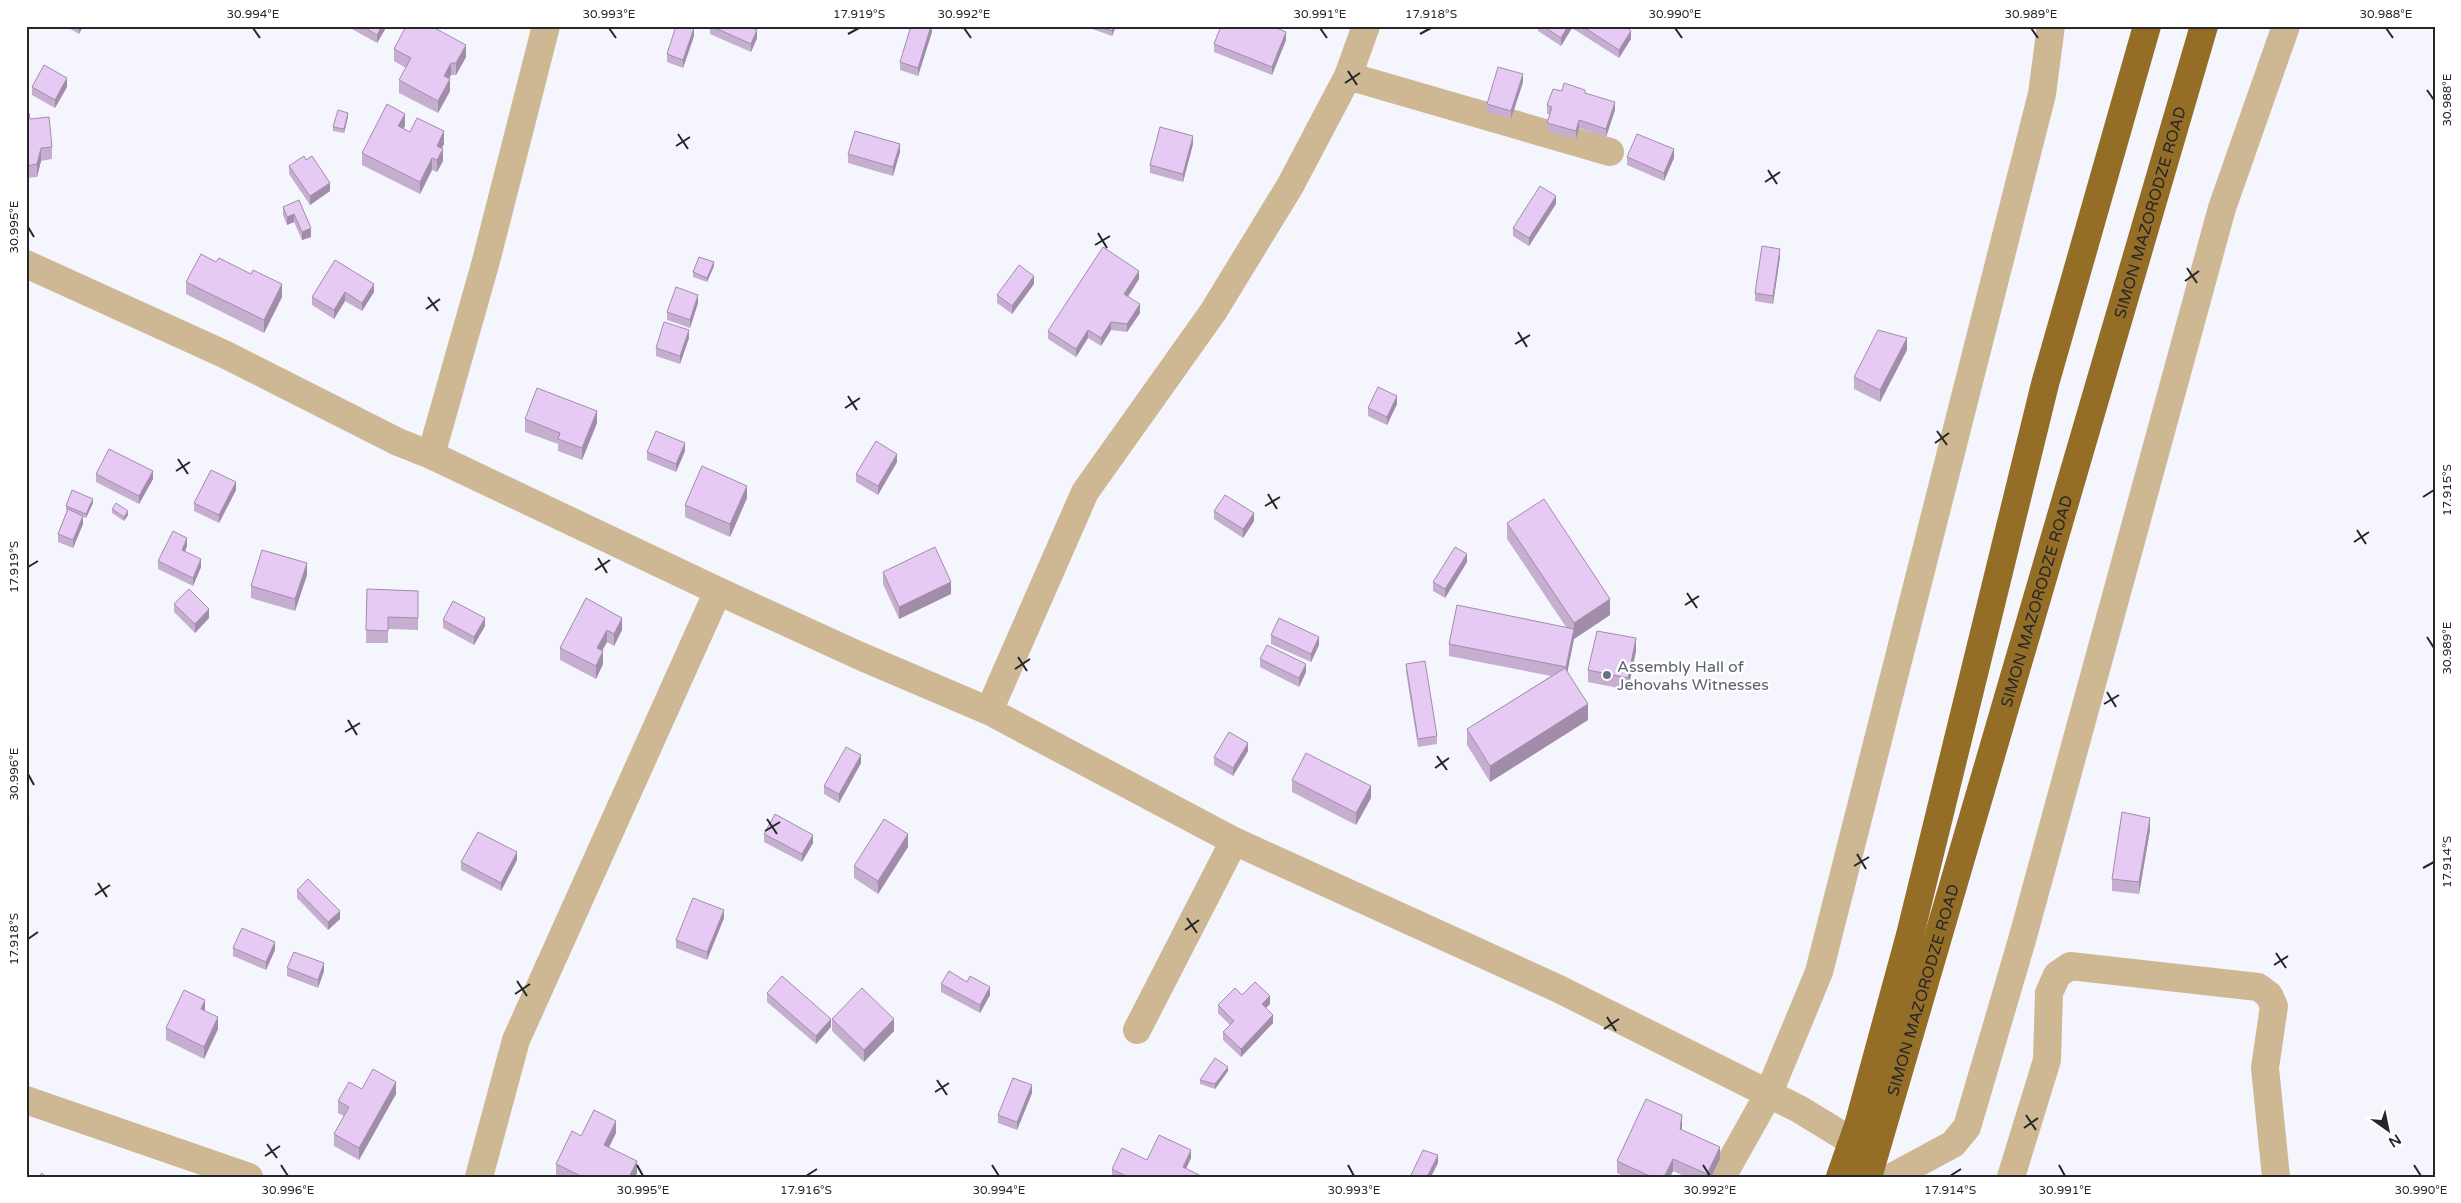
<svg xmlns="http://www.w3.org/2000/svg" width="2461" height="1203" font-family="'Varela Round',sans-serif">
<rect width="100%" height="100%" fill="#f5f6fd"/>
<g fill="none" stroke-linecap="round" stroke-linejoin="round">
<path stroke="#ceb793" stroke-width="28" d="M546,26L486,261L431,455L718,591L860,656L989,711L1234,841L1559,989L1799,1109L1853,1142
M1348,76L1610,152
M26,264L224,354L398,442L431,455
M989,711L1085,492L1213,312L1290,186L1348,76L1366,26
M1137,1030L1234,841
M26,1100L249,1177
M479,1177L516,1040L718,591
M1722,1177L1768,1095L1819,972L2042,94L2051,26
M1892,1177L1953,1144L1967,1127L2022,940L2222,208L2286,26
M2011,1177L2047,1060L2049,993L2057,975L2070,966L2258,987L2269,995L2274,1006L2265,1068L2276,1177"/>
<g stroke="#946e27" stroke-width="28">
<path d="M1840,1177L1858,1126L1910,935L2045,384L2147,26"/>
<path id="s1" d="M1868,1177L2204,26"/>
</g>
</g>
<path fill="#c6aed1" d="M65,26H83L79,34Z
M352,26H387L377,43L352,29Z
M710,26L757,38L751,52L710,34Z
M932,26V32L918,76L900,70V62Z
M1084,26H1116L1112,36Z
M1538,26H1625L1631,39L1619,58L1572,28L1561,46L1538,31Z
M694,36L683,68L667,62V54Z
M1286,40L1272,75L1214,52V44Z
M394,49L466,57L456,75H451L449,78L450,91L438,113L399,93V80L406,68L394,61Z
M1523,82L1511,119L1487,112V104Z
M32,87H67L55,108L32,95Z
M1562,91L1585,93L1615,110L1606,137L1579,128L1576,139L1547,131V123L1550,114H1547V105Z
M26,113L52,147V159L41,161L37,177L26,178Z
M348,117L344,133L333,131V127Z
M405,126L403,128L410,132L444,144L442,148L443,161L437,172L432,170L420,194L362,165V153Z
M1193,144L1183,182L1150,173V165Z
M900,152L893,176L848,163V154Z
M1627,157L1674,158L1664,181L1627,165Z
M289,166L330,191L310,205L289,174Z
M299,200L311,237L302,240L294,222L287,225L283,215V207Z
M1556,204L1529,246L1513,236V228Z
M1780,257L1773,304L1755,301V293Z
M335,260L374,292L362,311L345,301L334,319L312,305V297Z
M216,262L282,297L264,333L186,294V282Z
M714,266L707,282L693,277V272Z
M1139,279L1128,297L1140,313L1127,332L1111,330L1101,346L1088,338L1076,357L1048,339V331Z
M1034,284L1012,314L997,303V295Z
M698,303L690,328L667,320V312Z
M689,338L680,364L656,356V348Z
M1907,350L1880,402L1854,389V377Z
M1397,404L1387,425L1368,416V408Z
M525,419L597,423L582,460L558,451V444L525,432Z
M685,451L676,472L647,460V452Z
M897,462L878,495L856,482V474Z
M96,474L153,479L139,504L96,482Z
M236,490L219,523L194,511V503Z
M747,498L730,537L685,517V505Z
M93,503L86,518L83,517V524L73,548L58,542V534L67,510H66V506Z
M112,509L128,515L124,521L112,513Z
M1214,511L1254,521L1243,538L1214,519Z
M1507,523L1610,615L1574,639L1567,672L1588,720L1490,782L1467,745V729L1551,676L1449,656V644L1566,627L1507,539Z
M187,546L185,552L201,567L193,586L158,569V561Z
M1467,562L1445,598L1433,591V582Z
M883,572L951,594L899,619L883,584Z
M307,575L295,611L251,598V586Z
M367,589L418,604V630L388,629V643H366Z
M586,598L622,630L614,646L607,642L602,651L603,664L596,679L560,660V648Z
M174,604L209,618L195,633L174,612Z
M443,620L485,626L474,645L443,628Z
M1271,635L1319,645L1311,662L1271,644Z
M1636,651L1628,690L1588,682V670Z
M1260,659L1306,672L1299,687L1260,667Z
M1406,664L1437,736V744L1418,747L1406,672Z
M1248,751L1233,776L1214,765V757Z
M861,763L839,803L824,794V786Z
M1292,780L1371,798L1356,825L1292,792Z
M2150,830L2139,894L2112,891V879Z
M764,834L813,843L802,862L764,842Z
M908,847L878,894L854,878V866Z
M517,860L501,891L461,870V862Z
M297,890L340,919L328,930L297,898Z
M724,918L707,960L676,948V940Z
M233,948L275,950L266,970L233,956Z
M287,968L324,971L318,988L287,976Z
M967,982L990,995L980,1013L941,992V984Z
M767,993L831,1027L816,1044L767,1002Z
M1242,995L1270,1004L1266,1008L1273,1023L1241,1057L1223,1040V1032L1230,1025L1218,1013V1005Z
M832,1019L894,1031L864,1062L832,1031Z
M166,1028L218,1029L204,1059L166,1040Z
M1228,1071L1215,1089L1200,1084V1080Z
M362,1089L396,1094L359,1160L334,1146V1134L344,1116L338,1113V1101Z
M1032,1093L1017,1130L998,1123V1115Z
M1682,1127V1130L1720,1159L1711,1177H1686L1673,1171L1670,1177H1625L1617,1173V1161Z
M616,1133L609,1147L637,1173L635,1177H558L556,1176V1164L581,1136Z
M1191,1158L1186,1169L1203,1177H1112V1169L1147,1160Z"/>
<path fill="#a18daa" d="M81,26H83L79,34V29Z
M382,26H387L377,43V35Z
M931,26H932V32L918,76V68Z
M1114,26H1116L1112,36V31Z
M1568,26H1572V28L1561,46V38Z
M694,28V36L683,68V60Z
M757,30V38L751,52V44Z
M1631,31V39L1619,58V50Z
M1286,32V40L1272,75V67Z
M466,45V57L456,75V63Z
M451,63V75L444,88V76Z
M1523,74V82L1511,119V111Z
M67,78V87L55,108V100Z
M450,79V91L438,113V101Z
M1615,102V110L1606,137V129Z
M348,113V117L344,133V129Z
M405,114V126L398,138V126Z
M1579,120V128L1576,139V131Z
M444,131V144L437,158V146Z
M1193,136V144L1183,182V174Z
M900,144V152L893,176V167Z
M41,148V161L37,177V164Z
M443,149V161L437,172V160Z
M1674,149V158L1664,181V173Z
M432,158V170L420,194V182Z
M330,183V191L310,205V196Z
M1556,196V204L1529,246V238Z
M294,214V222L287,225V217Z
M311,228V237L302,240V232Z
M1780,249V257L1773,304V296Z
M714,262V266L707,282V278Z
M1139,271V279L1124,302V294Z
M1034,276V284L1012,314V306Z
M282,284V297L264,333V320Z
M374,284V292L362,311V303Z
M345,292V301L334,319V310Z
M698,295V303L690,328V320Z
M1140,304V313L1127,332V324Z
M1111,322V330L1101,346V338Z
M689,330V338L680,364V356Z
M1088,330V338L1076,357V349Z
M1907,338V350L1880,402V390Z
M1397,396V404L1387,425V417Z
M597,411V423L582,460V448Z
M685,443V451L676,472V464Z
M897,454V462L878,495V486Z
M153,471V479L139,504V496Z
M236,482V490L219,523V515Z
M747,486V498L730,537V524Z
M93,499V503L86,518V514Z
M128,511V515L124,521V517Z
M1254,513V521L1243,538V529Z
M83,516V524L73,548V540Z
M187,538V546L182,558V550Z
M1467,554V562L1445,598V589Z
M201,559V567L193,586V578Z
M307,563V575L295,611V599Z
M951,582V594L899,619V607Z
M1610,599V615L1574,639L1566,679V667L1574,630V623Z
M209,609V618L195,633V624Z
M485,618V626L474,645V637Z
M622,618V630L614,646V634Z
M607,630V642L597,660V648Z
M1319,637V645L1311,662V654Z
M1636,638V651L1628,690V678Z
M603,651V664L596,679V666Z
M1306,664V672L1299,687V678Z
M1588,704V720L1490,782V766Z
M1248,743V751L1233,776V768Z
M861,755V763L839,803V794Z
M1371,786V798L1356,825V813Z
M2150,818V830L2139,894V882Z
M29,823V831L26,843V835Z
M908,834V847L878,894V881Z
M813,835V843L802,862V854Z
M517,852V860L501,891V883Z
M724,910V918L707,960V952Z
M340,911V919L328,930V922Z
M275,942V950L266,970V962Z
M324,963V971L318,988V980Z
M990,987V995L980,1013V1005Z
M1270,996V1004L1262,1012V1004Z
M205,1000V1012L201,1009Z
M1273,1015V1023L1241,1057V1049Z
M218,1017V1029L204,1059V1047Z
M831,1019V1027L816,1044V1036Z
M894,1019V1031L864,1062V1050Z
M1228,1067V1071L1215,1089V1084Z
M396,1082V1094L359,1160V1148Z
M1032,1085V1093L1017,1130V1122Z
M1682,1115V1127L1680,1141V1129Z
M616,1121V1133L604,1157V1145Z
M1720,1147V1159L1711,1177H1707V1174Z
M1191,1150V1158L1183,1175V1167Z
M1438,1155V1163L1431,1177H1427Z
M1673,1159V1171L1670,1177H1664Z
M637,1161V1173L635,1177H629Z"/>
<path fill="#e6caf3" stroke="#a18daa" d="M73,26H81L79,29Z
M362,26H382L377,35Z
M406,26H431L466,45L456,63H451L444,76L450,79L438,101L399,80L411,58L394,49Z
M676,26H689L694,28L683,60L667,54Z
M711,26H749L757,30L751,44Z
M911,26H931L918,68L900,62Z
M1096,26H1114L1112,31Z
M1221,26H1272L1286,32L1272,67L1214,44Z
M1543,26H1568L1561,38Z
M1582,26H1625L1631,31L1619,50Z
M44,65L67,78L55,100L32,87Z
M1498,67L1523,74L1511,111L1487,104Z
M1564,83L1585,90V93L1615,102L1606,129L1579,120L1576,131L1547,123L1552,107L1547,105L1553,89L1562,91Z
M387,104L405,114L398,126L410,132L417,118L444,131L437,146L443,149L437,160L432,158L420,182L362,153Z
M338,110L348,113L344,129L333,127Z
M26,113H29L30,119L49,117L52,147L41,148L37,164L26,166Z
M1160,127L1193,136L1183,174L1150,165Z
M855,131L900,144L893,167L848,154Z
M1637,134L1674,149L1664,173L1627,157Z
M304,156L306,160L312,156L330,183L310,196L289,166Z
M1540,186L1556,196L1529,238L1513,228Z
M299,200L311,228L302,232L294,214L287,217L283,207Z
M1762,246L1780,249L1773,296L1755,293Z
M1103,247L1139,271L1124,294L1140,304L1127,324L1111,322L1101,338L1088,330L1076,349L1048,331Z
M201,254L216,262L219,258L251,274L253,270L282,284L264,320L186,282Z
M699,257L714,262L707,278L693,272Z
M335,260L374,284L362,303L345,292L334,310L312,297Z
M1019,265L1034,276L1012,306L997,295Z
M676,287L698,295L690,320L667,312Z
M664,322L689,330L680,356L656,348Z
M1878,330L1907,338L1880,390L1854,377Z
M1378,387L1397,396L1387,417L1368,408Z
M537,388L597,411L582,448L558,439L560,433L525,419Z
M656,431L685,443L676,464L647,452Z
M876,441L897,454L878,486L856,474Z
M109,449L153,471L139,496L96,474Z
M702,466L747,486L730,524L685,505Z
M211,470L236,482L219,515L194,503Z
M72,490L93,499L86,514L66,506Z
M1225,495L1254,513L1243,529L1214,511Z
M1544,499L1610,599L1574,623L1507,523Z
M116,503L128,511L124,517L112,509Z
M68,509L83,516L73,540L58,534Z
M173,531L187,538L182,550L201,559L193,578L158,561Z
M935,547L951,582L899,607L883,572Z
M1455,547L1467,554L1445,589L1433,582Z
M262,550L307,563L295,599L251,586Z
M189,589L209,609L195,624L174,604Z
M367,589L418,591V618L388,617V631L366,630Z
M586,598L622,618L614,634L607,630L597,648L603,651L596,666L560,648Z
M453,601L485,618L474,637L443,620Z
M1457,605L1574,629L1566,667L1449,644Z
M1279,618L1319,637L1311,654L1271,635Z
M1597,631L1636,638L1628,678L1588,670Z
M1267,645L1306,664L1299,678L1260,659Z
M1425,661L1437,736L1418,739L1406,664Z
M1565,668L1588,704L1490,766L1467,729Z
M1229,732L1248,743L1233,768L1214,757Z
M846,747L861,755L839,794L824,786Z
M1306,753L1371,786L1356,813L1292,780Z
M2122,812L2150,818L2139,882L2112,879Z
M775,814L813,835L802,854L764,834Z
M884,819L908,834L878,881L854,866Z
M26,823H29L26,835Z
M478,832L517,852L501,883L461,862Z
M308,879L340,911L328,922L297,890Z
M693,898L724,910L707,952L676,940Z
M242,928L275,942L266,962L233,948Z
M294,952L324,963L318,980L287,968Z
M949,971L967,982L970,976L990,987L980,1005L941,984Z
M782,976L831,1019L816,1036L767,993Z
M1255,982L1270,996L1262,1004L1273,1015L1241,1049L1223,1032L1234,1021L1218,1005L1235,988L1242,995Z
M862,988L894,1019L864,1050L832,1019Z
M184,990L205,1000L201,1009L218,1017L204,1047L166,1028Z
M1215,1058L1228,1067L1215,1084L1200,1080Z
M373,1069L396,1082L359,1148L334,1134L349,1107L338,1101L349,1082L362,1089Z
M1013,1078L1032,1085L1017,1122L998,1115Z
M1646,1099L1682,1115L1680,1129L1720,1147L1707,1174L1673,1159L1664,1177H1652L1617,1161Z
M594,1110L616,1121L604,1145L637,1161L629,1177H583L556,1164L572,1131L581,1136Z
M1159,1135L1191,1150L1183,1167L1203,1177H1128L1112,1169L1122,1148L1147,1160Z
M1423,1150L1438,1155L1427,1177H1410Z
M42,1173L46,1177H38Z"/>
<path fill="none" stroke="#252628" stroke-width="2" d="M253,28L260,38M609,28L616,38M964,28L971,38M1320,28L1327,38M1675,28L1682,38M2031,28L2038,38M2386,28L2393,38M848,34L859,28M1420,34L1431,28M1348,71L1357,85M1345,83L1360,73M2427,90L2434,100M678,134L688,149M676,146L690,137M1768,170L1777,184M1765,182L1780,172M28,227L34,237M1098,233L1107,248M1095,245L1110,236M2187,268L2197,283M2185,281L2199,271M428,297L438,311M426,309L440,299M1518,332L1527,347M1515,344L1530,335M848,396L857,410M845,408L860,398M1937,431L1947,445M1935,443L1949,433M178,459L188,474M176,471L190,462M1268,494L1277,509M2423,497L2434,490M1265,506L1280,497M2357,530L2366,544M2354,542L2369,532M598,558L607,573M28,567L38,561M595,570L610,560M1687,593L1697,608M1685,605L1699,596M2427,637L2434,648M1018,657L1027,671M1015,669L1030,659M2107,692L2116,707M2104,704L2119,695M348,720L357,735M345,732L360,723M1437,756L1447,770M1435,768L1449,758M28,774L34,785M767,819L777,834M765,831L780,822M1857,854L1866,869M1854,866L1869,857M2423,868L2434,862M98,883L107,897M95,895L110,885M1187,918L1197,933M1185,930L1199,920M28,939L38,932M2276,953L2286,968M2274,965L2288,956M517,981L527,996M515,994L530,984M1607,1017L1616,1031M1604,1029L1619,1019M937,1080L947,1095M935,1092L949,1083M2026,1115L2036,1130M2024,1128L2038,1118M267,1144L277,1158M265,1156L280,1146M281,1165L288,1176M637,1165L643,1176M992,1165L999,1176M1348,1165L1354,1176M1703,1165L1710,1176M2059,1165L2065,1176M2414,1165L2421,1176M806,1176L817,1169M1950,1176L1961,1169"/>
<circle fill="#6b7280" stroke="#fff" stroke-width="2" cx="1607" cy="675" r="5"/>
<g text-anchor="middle" stroke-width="4.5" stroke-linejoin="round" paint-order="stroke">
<g font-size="16" fill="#252628" stroke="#fff">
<text dy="6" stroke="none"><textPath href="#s1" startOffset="1005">SIMON MAZORODZE ROAD</textPath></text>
<text dy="6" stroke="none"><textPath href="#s1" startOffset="600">SIMON MAZORODZE ROAD</textPath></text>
<text dy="6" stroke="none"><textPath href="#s1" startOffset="195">SIMON MAZORODZE ROAD</textPath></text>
</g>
<g font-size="16" fill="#5b616d" stroke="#fff" text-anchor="start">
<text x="1617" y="672">Assembly Hall of<tspan x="1617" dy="18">Jehovahs Witnesses</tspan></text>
</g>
</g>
<rect width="2461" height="1203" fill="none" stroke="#ffffff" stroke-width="55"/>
<g transform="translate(2388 1130) rotate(147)" stroke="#ffffff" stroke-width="4" paint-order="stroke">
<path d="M0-4L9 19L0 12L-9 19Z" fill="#252628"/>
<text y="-8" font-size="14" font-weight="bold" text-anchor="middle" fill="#252628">N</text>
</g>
<rect x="28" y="28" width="2406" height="1148" fill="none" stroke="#252628" stroke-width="2"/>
<g font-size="12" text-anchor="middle" fill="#252628">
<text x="253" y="18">30.994°E</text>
<text x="609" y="18">30.993°E</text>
<text x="859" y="18">17.919°S</text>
<text x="964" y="18">30.992°E</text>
<text x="1320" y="18">30.991°E</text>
<text x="1431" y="18">17.918°S</text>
<text x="1675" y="18">30.990°E</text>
<text x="2031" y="18">30.989°E</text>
<text x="2386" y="18">30.988°E</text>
<text transform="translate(2447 100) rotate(-90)" y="4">30.988°E</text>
<text transform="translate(14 227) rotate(-90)" y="4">30.995°E</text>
<text transform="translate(2447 490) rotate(-90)" y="4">17.915°S</text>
<text transform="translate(14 567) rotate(-90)" y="4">17.919°S</text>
<text transform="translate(2447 648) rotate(-90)" y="4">30.989°E</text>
<text transform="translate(14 774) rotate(-90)" y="4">30.996°E</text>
<text transform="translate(2447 862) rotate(-90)" y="4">17.914°S</text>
<text transform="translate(14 939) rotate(-90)" y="4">17.918°S</text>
<text x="288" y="1194">30.996°E</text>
<text x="643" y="1194">30.995°E</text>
<text x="806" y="1194">17.916°S</text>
<text x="999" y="1194">30.994°E</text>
<text x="1354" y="1194">30.993°E</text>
<text x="1710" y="1194">30.992°E</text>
<text x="1950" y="1194">17.914°S</text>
<text x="2065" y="1194">30.991°E</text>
<text x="2421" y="1194">30.990°E</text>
</g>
</svg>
